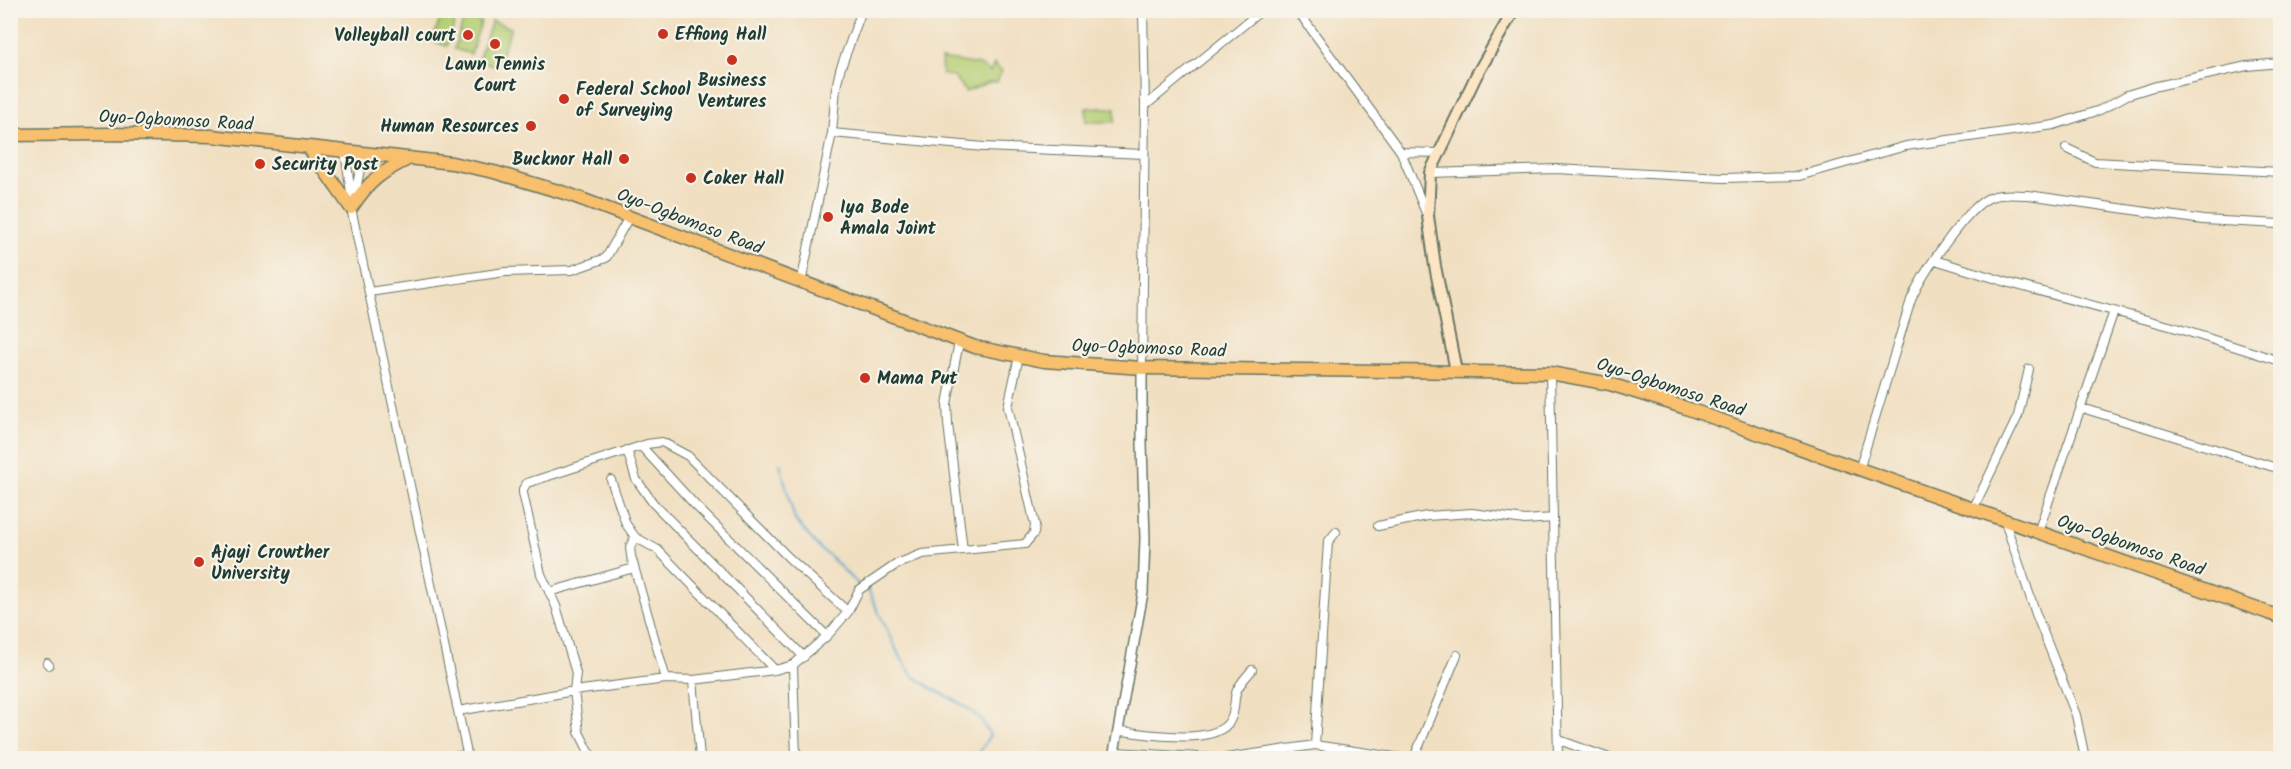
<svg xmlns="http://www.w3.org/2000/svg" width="2291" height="769" font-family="Kalam,sans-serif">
<rect width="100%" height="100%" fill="#f7f3e8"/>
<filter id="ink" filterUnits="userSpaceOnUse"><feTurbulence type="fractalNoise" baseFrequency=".0167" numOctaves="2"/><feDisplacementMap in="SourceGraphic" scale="12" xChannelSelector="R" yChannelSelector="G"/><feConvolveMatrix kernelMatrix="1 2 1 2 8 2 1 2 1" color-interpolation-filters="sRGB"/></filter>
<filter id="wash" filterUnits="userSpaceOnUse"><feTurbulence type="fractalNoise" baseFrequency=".008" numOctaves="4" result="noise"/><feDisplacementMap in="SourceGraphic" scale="24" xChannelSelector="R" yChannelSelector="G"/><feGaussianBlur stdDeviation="1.35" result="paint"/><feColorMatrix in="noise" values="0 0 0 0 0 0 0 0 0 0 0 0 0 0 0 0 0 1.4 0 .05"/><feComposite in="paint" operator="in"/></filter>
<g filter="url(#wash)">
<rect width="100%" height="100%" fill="#f1dfc1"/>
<path fill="#b4cd72" stroke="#6a8553" stroke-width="1.5" d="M442,14L456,19L447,46L432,41Z
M465,16L481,22L471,54L454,49Z
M492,21L511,28L497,66L478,60Z
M941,59L980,65L990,72L994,64L1002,71L997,82H989L966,92L954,77L942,74Z
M1086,108H1115V122H1086Z"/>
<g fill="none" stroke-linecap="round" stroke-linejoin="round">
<path stroke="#52a3cc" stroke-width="2" d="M780,464L795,520L821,550L829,555L852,579L869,592L898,653L912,675L931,688L960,703L980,718L990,735L976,758"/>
</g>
</g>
<g filter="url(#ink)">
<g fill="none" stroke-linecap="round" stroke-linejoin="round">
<defs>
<path id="minor" d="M1297,10L1401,152L1426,213
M1145,106L1262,10
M832,133L984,147L1144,154
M2066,148L2095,162L2280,172
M345,151L351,193V208L468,758
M1401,152L1439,153
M1430,173L1556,169L1723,178L1799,176L1906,146L2054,125L2100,110L2127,95L2153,87L2247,66L2280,63
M351,193L357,185L363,153
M1935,260L2013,284L2173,327L2280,361
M801,283L832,133L836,88L840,70L862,10
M369,292L505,272L572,270L606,258L629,217
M959,342L947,404L948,424L963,550
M1142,368L1145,106L1143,10
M1550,373L1558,758
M2082,408L2280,469
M641,446L695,505L827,636
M627,450L636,479L653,503L804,657
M1859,470L1911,300C1921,276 1967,206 1991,197C2003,193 2016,195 2028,195L2203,220L2280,224
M611,480L626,524L635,537L658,550L775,670
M1974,507L2018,416L2029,369
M2004,519L2036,614L2076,715L2085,758
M1378,526L1427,516L1472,513L1525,520L1553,518
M2038,532L2114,311
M635,537L630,547L631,556L666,679
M549,592L634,568
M47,663L49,665
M793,665L796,758
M693,680L700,758
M458,711L574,691L666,679L693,680L775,670L793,665L827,636L848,612L859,590L897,564L922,554L1025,544L1034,533L1035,525L1008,407L1019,356
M1119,731C1145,733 1222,749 1232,716C1235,709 1234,700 1236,693C1238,685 1246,677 1252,670
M1559,740L1609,758
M1315,745L1328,542L1336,532
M1115,752L1215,758
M440,758L468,755
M592,758L579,732L574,691L576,673L556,606L541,574L523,493V489L527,483L647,444L662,442L688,456L788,557L848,612
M1226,758L1315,745L1401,758
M1414,758L1457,655"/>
<path id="tertiary" d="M1113,758L1143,593L1145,539L1142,444V368"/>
<path id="secondary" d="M1456,371L1435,266L1428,216L1430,173L1476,76L1514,10"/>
<path id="trunk" d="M10,135L112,134L211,136L452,163L494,172L568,194L975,347L1044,361L1142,368L1550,373L1610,384L1683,407L2280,617
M309,148L351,208C369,181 381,172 410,158"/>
</defs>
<use href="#minor" stroke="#687665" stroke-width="10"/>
<use href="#tertiary" stroke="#687665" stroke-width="12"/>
<use href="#secondary" stroke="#687665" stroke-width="14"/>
<use href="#trunk" stroke="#687665" stroke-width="15"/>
<use href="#minor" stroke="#fff" stroke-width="8"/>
<use href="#tertiary" stroke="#fff" stroke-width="9"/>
<use href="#secondary" stroke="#fce5c4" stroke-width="10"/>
<use href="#trunk" stroke="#f8bf6c" stroke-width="12"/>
</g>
</g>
<g fill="#c8321e" stroke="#f7f3e8" stroke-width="2">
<circle cx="663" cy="34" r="6"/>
<circle cx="468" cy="35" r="6"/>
<circle cx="495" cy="44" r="6"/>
<circle cx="732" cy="60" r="6"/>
<circle cx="564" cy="99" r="6"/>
<circle cx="531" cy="126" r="6"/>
<circle cx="624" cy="159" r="6"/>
<circle cx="260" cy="164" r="6"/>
<circle cx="691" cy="178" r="6"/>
<circle cx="828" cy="217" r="6"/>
<circle cx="865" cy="378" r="6"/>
<circle cx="199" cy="562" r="6"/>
</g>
<g text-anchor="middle" stroke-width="4.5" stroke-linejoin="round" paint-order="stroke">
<g font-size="18" font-weight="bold" fill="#1f3d34" stroke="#f7f3e8" text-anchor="start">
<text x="675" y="40">Effiong Hall</text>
<text x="456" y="41" text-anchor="end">Volleyball court</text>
<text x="495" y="70" text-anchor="middle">Lawn Tennis<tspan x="495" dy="21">Court</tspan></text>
<text x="732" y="86" text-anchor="middle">Business<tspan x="732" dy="21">Ventures</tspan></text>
<text x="576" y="95">Federal School<tspan x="576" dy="21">of Surveying</tspan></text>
<text x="519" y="132" text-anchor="end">Human Resources</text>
<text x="612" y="165" text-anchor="end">Bucknor Hall</text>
<text x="272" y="170">Security Post</text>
<text x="703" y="184">Coker Hall</text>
<text x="840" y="213">Iya Bode<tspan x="840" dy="21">Amala Joint</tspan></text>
<text x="877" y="384">Mama Put</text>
<text x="211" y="558">Ajayi Crowther<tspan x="211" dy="21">University</tspan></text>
</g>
<g font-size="18" fill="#1f3d34" stroke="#f7f3e8">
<text transform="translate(176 120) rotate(3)" y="6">Oyo-Ogbomoso Road</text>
<text transform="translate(690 221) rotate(21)" y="6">Oyo-Ogbomoso Road</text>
<text transform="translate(1149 348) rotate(2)" y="6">Oyo-Ogbomoso Road</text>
<text transform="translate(1671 387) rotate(18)" y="6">Oyo-Ogbomoso Road</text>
<text transform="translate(2131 545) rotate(19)" y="6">Oyo-Ogbomoso Road</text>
</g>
</g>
<rect width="2291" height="769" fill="none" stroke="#f7f3e8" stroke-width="36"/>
</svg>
